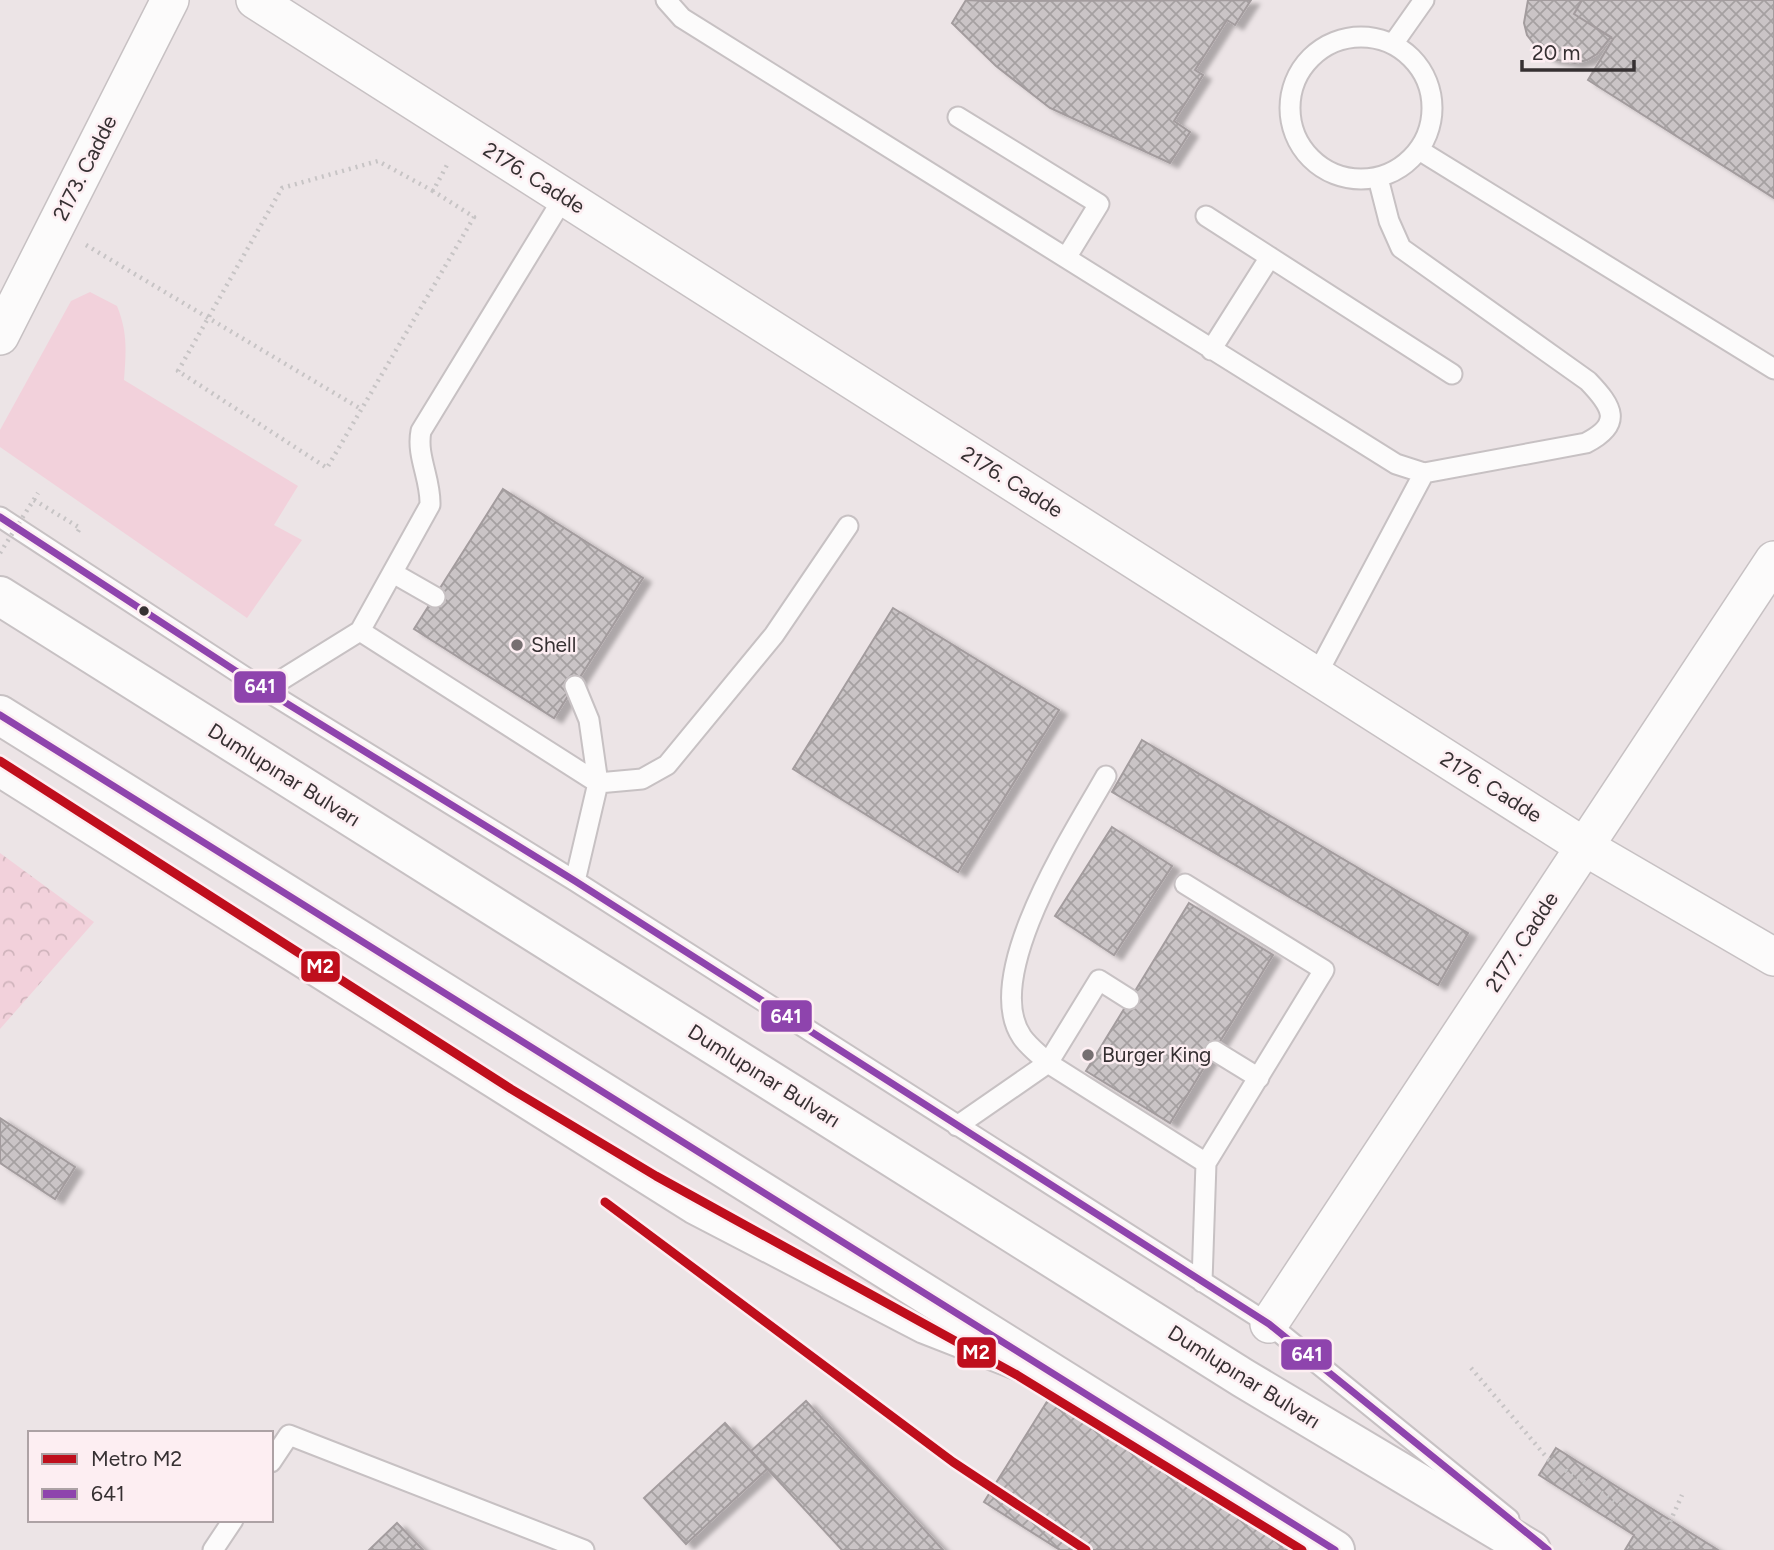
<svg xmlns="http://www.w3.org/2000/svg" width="1774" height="1550" font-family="Figtree,sans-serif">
<defs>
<pattern id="forest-crowns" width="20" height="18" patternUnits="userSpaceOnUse" patternTransform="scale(1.75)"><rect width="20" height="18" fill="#f2d1db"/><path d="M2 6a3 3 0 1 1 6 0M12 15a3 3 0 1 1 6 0" fill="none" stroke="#d0b4bc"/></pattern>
<pattern id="building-cross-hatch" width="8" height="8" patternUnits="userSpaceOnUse" patternTransform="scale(1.75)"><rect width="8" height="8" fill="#cac4c6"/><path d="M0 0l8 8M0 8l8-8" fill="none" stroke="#a5a0a1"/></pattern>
<filter id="shadow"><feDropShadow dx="8" dy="4.5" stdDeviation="2" flood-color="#0004"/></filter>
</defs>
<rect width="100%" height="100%" fill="#ece4e6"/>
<path fill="#f2d1db" d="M90,292L117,306C128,333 126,352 124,380L298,486L274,525L302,540L247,618L0,447V430L71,301Z"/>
<path fill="url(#forest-crowns)" d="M0,853L94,922L0,1029Z"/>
<path fill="url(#building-cross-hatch)" stroke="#a39c9e" stroke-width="2" filter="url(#shadow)" d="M966,0L988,1L1251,0L1235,25L1227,20L1195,70L1203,75L1174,121L1190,132L1170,163L1050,108L996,66L952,23Z
M1528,0H1582L1574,14L1611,37L1597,54L1587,60L1575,63L1552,59L1541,53L1527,35L1524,23Z
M1582,0H1774V198L1588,80L1613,39L1574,14Z
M503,489L643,578L554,718L414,629Z
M893,608L1059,710L958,872L793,769Z
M1142,740L1468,933L1438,985L1112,792Z
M1112,827L1172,866L1114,955L1055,916Z
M1189,903L1273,955L1170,1123L1086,1071Z
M0,1118L75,1167L55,1199L0,1163Z
M1055,1389L1311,1550H1060L984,1502Z
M806,1401L943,1550H842L751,1451Z
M725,1423L767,1469L686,1544L644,1498Z
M1556,1448L1630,1495L1718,1550H1625L1634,1535L1539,1475Z
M397,1523L423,1550H369Z"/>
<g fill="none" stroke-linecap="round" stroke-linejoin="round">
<defs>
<path id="service" d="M666,0L682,18L1396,464L1424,473L1316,676
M1290 108a71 71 0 1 1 142 0a71 71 0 1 1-142 0Z
M1393,44L1424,0
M958,117L1099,204L1066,258
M1419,150L1774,369
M1378,178L1389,221L1401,248L1588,381C1613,407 1623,424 1586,443L1424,473
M1206,216L1452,374
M1211,350L1270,257
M0,517L265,690L575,881L1269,1324L1509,1519
M393,573L435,597
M360,631L598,783L642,779L667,765L774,635L848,526
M265,690L360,631L430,505C431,479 416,456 421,431L564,197
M1106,776C1075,831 980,976 1022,1037C1028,1046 1040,1055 1048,1063L1099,980L1129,999
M0,778L691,1213L922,1333L1027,1374
M575,881L598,783L589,720L575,686
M1185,884L1324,970L1206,1163
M1215,1051L1259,1078
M957,1126L1048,1063L1206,1163L1202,1282
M271,1462L289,1435L584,1550
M213,1550L233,1520"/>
<path id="minor" d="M255,0L1585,847L1774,957
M0,336L170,0
M1269,1324L1774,560"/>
<path id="trunk" d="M0,596L1243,1378L1531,1550
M0,715L1335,1550"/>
</defs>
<use href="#service" stroke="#c7c1c3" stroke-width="23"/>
<use href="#minor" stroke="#c7c1c3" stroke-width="40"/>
<use href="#trunk" stroke="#c7c1c3" stroke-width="42"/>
<path stroke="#c7c4c5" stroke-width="4.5" stroke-dasharray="2 5" stroke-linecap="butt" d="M433,191L378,161L282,188L178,371L327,468L474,217L433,191L447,165
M86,245L361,409
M34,500L80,528L76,535
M1471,1368L1549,1460L1640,1517
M1670,1522L1682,1495"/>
<use href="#service" stroke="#fcfbfb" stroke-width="19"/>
<use href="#minor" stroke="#fcfbfb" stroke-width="37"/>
<use href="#trunk" stroke="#fcfbfb" stroke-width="38"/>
<path stroke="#c7c4c5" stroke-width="4.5" stroke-dasharray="2 5" stroke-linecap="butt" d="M0,553L38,493"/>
<defs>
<path id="bus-1" d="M0,517L265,690L575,881L1269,1324L1548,1550
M0,715L1335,1550"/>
</defs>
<use href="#bus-1" stroke="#fdeef2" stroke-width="12"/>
<use href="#bus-1" stroke="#8e44ad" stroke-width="7"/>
<defs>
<path id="metro-1" d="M0,761L511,1089L656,1176L1017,1375L1302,1550
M605,1202L953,1462L1086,1550"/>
</defs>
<use href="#metro-1" stroke="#fdeef2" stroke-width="14"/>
<use href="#metro-1" stroke="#bf0e1c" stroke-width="9"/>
</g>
<circle fill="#363032" stroke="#fdeef2" stroke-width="2.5" cx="144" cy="611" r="6"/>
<g fill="#766f71" stroke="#fdeef2" stroke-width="2.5">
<circle cx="517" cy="645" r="7"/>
<circle cx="1088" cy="1055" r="7"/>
</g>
<g text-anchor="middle" stroke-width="5" stroke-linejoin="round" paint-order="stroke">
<g font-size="21" fill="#363032" stroke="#fdeef2">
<text transform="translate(85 168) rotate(-63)" y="7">2173. Cadde</text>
<text transform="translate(534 178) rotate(32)" y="7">2176. Cadde</text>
<text transform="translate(1012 482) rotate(32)" y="7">2176. Cadde</text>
<text transform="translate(284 775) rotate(32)" y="7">Dumlupınar Bulvarı</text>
<text transform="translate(1491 787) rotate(32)" y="7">2176. Cadde</text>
<text transform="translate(1522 942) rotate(-57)" y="7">2177. Cadde</text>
<text transform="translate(764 1076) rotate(32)" y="7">Dumlupınar Bulvarı</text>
<text transform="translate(1244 1377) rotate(32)" y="7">Dumlupınar Bulvarı</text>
</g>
<g font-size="21" fill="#363032" stroke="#fdeef2" text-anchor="start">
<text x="531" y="652">Shell</text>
<text x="1102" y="1062">Burger King</text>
</g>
</g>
<g stroke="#fdeef2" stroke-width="2.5">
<rect x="233" y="670" width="54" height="34" rx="7" fill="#8e44ad"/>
<rect x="300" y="950" width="41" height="33" rx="7" fill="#bf0e1c"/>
<rect x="760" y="999" width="53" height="34" rx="7" fill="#8e44ad"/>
<rect x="956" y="1336" width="41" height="33" rx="7" fill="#bf0e1c"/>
<rect x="1280" y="1338" width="53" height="33" rx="7" fill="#8e44ad"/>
</g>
<g font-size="19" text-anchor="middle" font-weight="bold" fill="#fff">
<text x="260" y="693">641</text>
<text x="320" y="973">M2</text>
<text x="786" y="1023">641</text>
<text x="976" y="1359">M2</text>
<text x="1307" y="1361">641</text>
</g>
<rect x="28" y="1431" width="245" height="91" fill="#fdeef2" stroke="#ada2a5" stroke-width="2"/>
<rect x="42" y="1454" width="35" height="10" fill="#bf0e1c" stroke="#ada2a5" stroke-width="2"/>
<text x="91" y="1466" font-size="21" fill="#363032">Metro M2</text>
<rect x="42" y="1489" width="35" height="10" fill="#8e44ad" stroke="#ada2a5" stroke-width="2"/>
<text x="91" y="1501" font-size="21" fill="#363032">641</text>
<path d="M1522 60v10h112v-10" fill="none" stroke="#363032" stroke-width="3.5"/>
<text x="1532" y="60" font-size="21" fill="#363032" stroke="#fdeef2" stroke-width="5" paint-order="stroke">20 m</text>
</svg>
